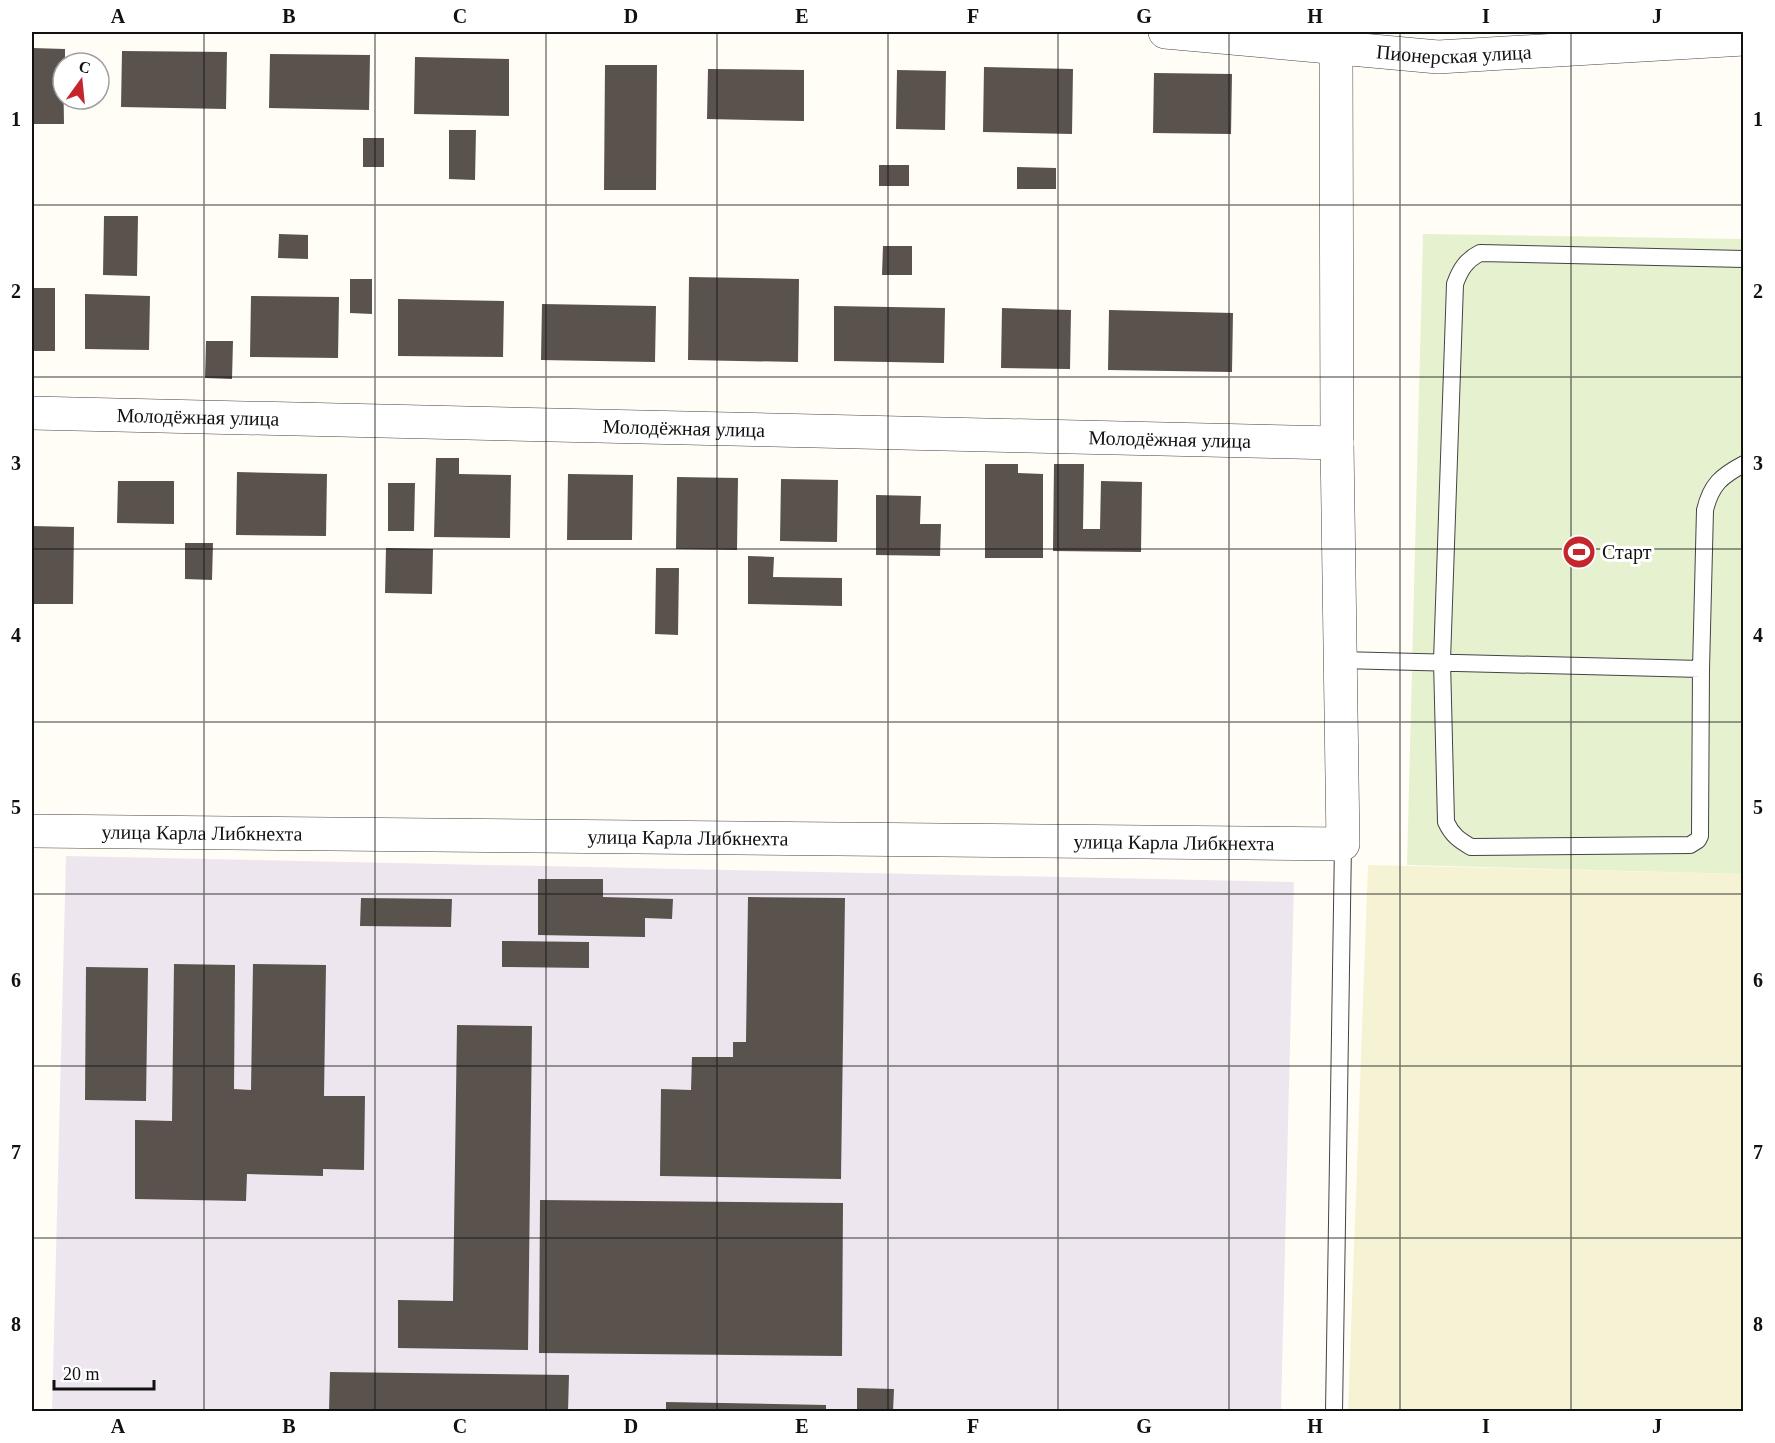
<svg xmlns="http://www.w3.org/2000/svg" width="1775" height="1443" font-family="Georgia,serif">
<rect width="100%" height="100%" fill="#fffdf5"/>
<path fill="#eee6ef" d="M66,856L1294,882L1281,1411L52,1412Z"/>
<path fill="#f6f3d4" d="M1368,865L1743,874V1411L1348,1412Z"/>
<path fill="#e6f2cf" d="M1423,234L1743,239V874L1407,865Z"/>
<path fill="#5a524d" d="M32,48L65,49V63H63L64,124H32Z
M122,51L227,52L226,109L121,107Z
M270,54L370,55L369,110L269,108Z
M415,57L509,59V116L414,114Z
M605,65H657L656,190H604Z
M984,67L1073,69L1072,134L983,132Z
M708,69L804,70V121L707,119Z
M897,70L946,71L945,130L896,129Z
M1154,73L1232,74L1231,134L1153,133Z
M449,130H476L475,180L449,179Z
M363,138H384V167H363Z
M879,165H909V186H879Z
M1017,167L1056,168V189H1017Z
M104,216H138L137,276L103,275Z
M279,234L308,235V259L278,258Z
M883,246H912V275H882Z
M689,277L799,279L798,362L688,360Z
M350,279H372V314L350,313Z
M34,288H55V351H33Z
M85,294L150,296L149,350L85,349Z
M251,296L339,297L338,358L250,357Z
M398,299L504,301L503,357L398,356Z
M542,304L656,306L655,362L541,360Z
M834,306L945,308L944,363L834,361Z
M1002,308L1071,310L1070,369L1001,368Z
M1109,310L1233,313L1232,372L1108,370Z
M206,341H233L232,379L205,378Z
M436,458H459V474L511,475L510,538L434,537Z
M985,464H1018V473L1043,474V558H985Z
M1054,464H1084L1083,529H1100L1101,481L1142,482L1141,552L1053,551Z
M237,472L327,474L326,536L236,535Z
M568,474L633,475L632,540H567Z
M677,477L738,478L737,550L676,549Z
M781,479L838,480L837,542L780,541Z
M118,481H174V524L117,523Z
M388,483H415L414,531H388Z
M876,495L921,496L920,524H941L940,556L876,555Z
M32,526L74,527L73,604H32Z
M185,543H213L212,580L185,579Z
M386,548L433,549L432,594L385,593Z
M748,556L774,557L773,577L842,578V606L748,604Z
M656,568H679L678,635L655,634Z
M538,879H603V897L673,899L672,919L645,918V937L538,935Z
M748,897L845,898L841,1179L660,1176L661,1089L691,1090L692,1057H733V1042H746Z
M361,898L452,899L451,927L360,926Z
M502,941L589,942V968L502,967Z
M174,964L235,965L234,1089L251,1090L253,964L326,965L324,1096H365L364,1170L323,1169V1176L247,1174L246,1201L135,1199V1120L172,1121Z
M86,967L148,968L146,1101L85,1100Z
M457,1025L532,1026L528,1350L398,1348V1300L453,1301Z
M540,1200L843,1203L842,1356L539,1353Z
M330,1372L569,1375L568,1412H329Z
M857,1388L894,1389L893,1412H857Z
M666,1402L826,1405V1412H666Z"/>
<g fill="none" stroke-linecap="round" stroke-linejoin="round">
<defs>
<path id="service" d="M1744,259L1480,253C1466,260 1460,270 1455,284L1442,661L1446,822C1452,835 1459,840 1471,847L1690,845L1698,840L1700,836L1701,669L1705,510C1711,485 1721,476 1744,464
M1340,660L1701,669
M1334,1412L1343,844"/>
<g id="minor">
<path id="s1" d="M32,413L1337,443"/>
<path id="s2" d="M32,831L1343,844L1337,443L1336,47"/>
</g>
<g id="tertiary">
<path id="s3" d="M1165,32L1438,57L1744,39"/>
</g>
</defs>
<use href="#service" stroke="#444" stroke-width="18"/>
<use href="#minor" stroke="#444" stroke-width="34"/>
<use href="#tertiary" stroke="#444" stroke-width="34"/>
<use href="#service" stroke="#fff" stroke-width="16"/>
<use href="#minor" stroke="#fff" stroke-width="33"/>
<use href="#tertiary" stroke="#fff" stroke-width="33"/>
</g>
<path fill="none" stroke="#111" stroke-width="1.5" stroke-opacity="0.55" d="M204,32V1412M375,32V1412M546,32V1412M717,32V1412M888,32V1412M1058,32V1412M1229,32V1412M1400,32V1412M1571,32V1412M32,205H1744M32,377H1744M32,549H1744M32,722H1744M32,894H1744M32,1066H1744M32,1238H1744"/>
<defs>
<symbol id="stadium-disc" viewBox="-11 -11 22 22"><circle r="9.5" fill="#c4262e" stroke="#fff"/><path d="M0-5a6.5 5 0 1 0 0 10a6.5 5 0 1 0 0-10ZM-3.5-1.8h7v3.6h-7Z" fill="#fff"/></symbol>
</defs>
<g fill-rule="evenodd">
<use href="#stadium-disc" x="1560" y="533" width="38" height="38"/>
</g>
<g text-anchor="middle" stroke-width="6" stroke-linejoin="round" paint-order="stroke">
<g font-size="20" fill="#111" stroke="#fff">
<text dy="7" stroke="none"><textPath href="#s3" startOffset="290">Пионерская улица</textPath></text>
<text dy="7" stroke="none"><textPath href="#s1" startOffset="166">Молодёжная улица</textPath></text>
<text dy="7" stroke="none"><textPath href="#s1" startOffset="652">Молодёжная улица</textPath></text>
<text dy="7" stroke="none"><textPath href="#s1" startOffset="1138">Молодёжная улица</textPath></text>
<text dy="7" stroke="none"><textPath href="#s2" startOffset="170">улица Карла Либкнехта</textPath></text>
<text dy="7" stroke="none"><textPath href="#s2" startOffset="656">улица Карла Либкнехта</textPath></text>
<text dy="7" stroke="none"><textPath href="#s2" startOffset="1142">улица Карла Либкнехта</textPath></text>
</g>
<g font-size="20" fill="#111" stroke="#fff" text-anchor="start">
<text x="1602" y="559">Старт</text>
</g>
</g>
<rect width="1775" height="1443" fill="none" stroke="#ffffff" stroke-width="66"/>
<g transform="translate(81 81) rotate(15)"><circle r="28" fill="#ffffff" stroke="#a0a0a0" stroke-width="1.5"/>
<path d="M0-4.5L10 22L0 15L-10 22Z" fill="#c4262e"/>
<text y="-9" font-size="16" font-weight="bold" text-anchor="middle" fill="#111111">С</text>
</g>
<path d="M54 1380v9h100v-9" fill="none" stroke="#111111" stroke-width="3"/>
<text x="63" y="1380" font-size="18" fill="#111111" stroke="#ffffff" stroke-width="4.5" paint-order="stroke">20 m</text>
<rect x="33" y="33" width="1709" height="1377" fill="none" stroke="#111" stroke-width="2"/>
<g font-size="20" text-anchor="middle" font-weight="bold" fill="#111">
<text x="118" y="23">A</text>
<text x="289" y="23">B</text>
<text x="460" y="23">C</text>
<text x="631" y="23">D</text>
<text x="802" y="23">E</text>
<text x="973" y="23">F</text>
<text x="1144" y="23">G</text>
<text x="1315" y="23">H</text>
<text x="1486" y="23">I</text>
<text x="1657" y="23">J</text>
<text x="16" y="126">1</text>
<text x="1758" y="126">1</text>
<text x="16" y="298">2</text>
<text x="1758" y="298">2</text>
<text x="16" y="470">3</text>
<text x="1758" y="470">3</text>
<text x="16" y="642">4</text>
<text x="1758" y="642">4</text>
<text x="16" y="814">5</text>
<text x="1758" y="814">5</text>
<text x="16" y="987">6</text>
<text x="1758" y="987">6</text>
<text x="16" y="1159">7</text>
<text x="1758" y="1159">7</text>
<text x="16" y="1331">8</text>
<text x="1758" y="1331">8</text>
<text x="118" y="1433">A</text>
<text x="289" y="1433">B</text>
<text x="460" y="1433">C</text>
<text x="631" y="1433">D</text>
<text x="802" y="1433">E</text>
<text x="973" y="1433">F</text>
<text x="1144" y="1433">G</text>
<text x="1315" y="1433">H</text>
<text x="1486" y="1433">I</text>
<text x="1657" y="1433">J</text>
</g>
</svg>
